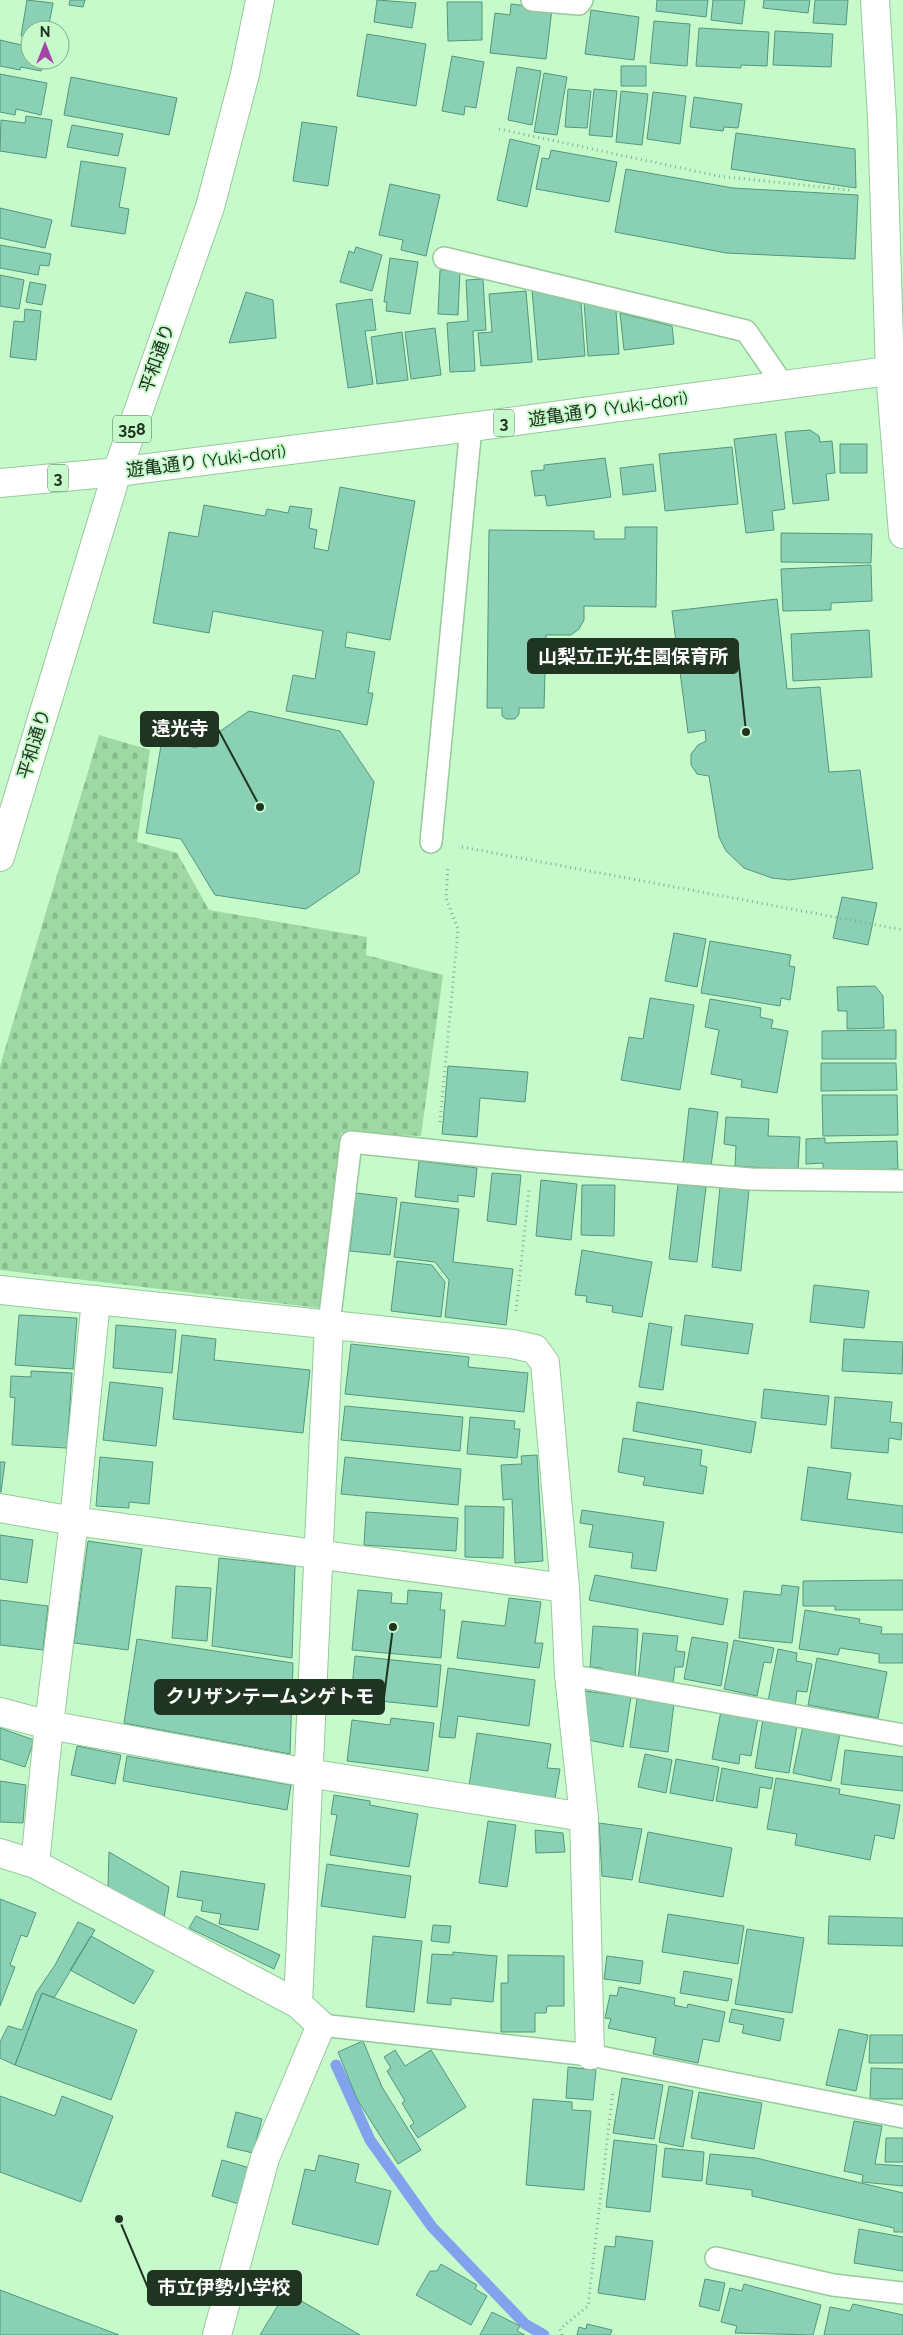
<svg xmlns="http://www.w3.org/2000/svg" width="903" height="2335" font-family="Raleway,'Noto Sans JP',sans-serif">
<defs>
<pattern id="cemetery-stones" width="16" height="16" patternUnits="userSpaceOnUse" patternTransform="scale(1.25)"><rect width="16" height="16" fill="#9ed9a3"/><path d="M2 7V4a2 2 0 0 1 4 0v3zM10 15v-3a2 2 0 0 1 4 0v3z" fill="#88bb8c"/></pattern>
</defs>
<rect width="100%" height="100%" fill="#c7facb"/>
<path fill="url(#cemetery-stones)" d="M99,735L150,750L137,842L177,853L209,910L367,937L366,955L443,975L421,1136L341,1133L327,1309L0,1270V1066Z"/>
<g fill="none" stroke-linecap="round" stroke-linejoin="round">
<path stroke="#83a2ee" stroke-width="11" d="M336,2065L370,2140L432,2227L525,2324L544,2335"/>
</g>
<path fill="#8ad0b4" stroke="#52987d" d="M27,0L53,3L48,30H30V38L21,36Z
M70,0H85L83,7L69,5Z
M377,0L416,3L412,28L374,22Z
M657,0H708L706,17L656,11Z
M713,0H745L742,24L711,20Z
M764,0H810L808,13L763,8Z
M815,0H848L846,25L813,23Z
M447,2H482V40L448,41Z
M511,4L552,9L546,59L490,53L495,13L510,15Z
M591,10L639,17L634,60L585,54Z
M654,21L690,24L687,66L650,63Z
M699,28L769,32L767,66L741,65V68L696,66Z
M775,31L833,34L831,67L773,65Z
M367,34L426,44L416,106L357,96Z
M0,40L30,47V60H44L41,71L21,67L20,70L0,66Z
M452,56L484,62L476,108L465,106L464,115L442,111Z
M621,66H646V86H621Z
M517,67L541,71L532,125L508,120Z
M544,73L567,77L557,135L534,132Z
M0,74L47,83L41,115L16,109L15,115L0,112Z
M71,77L177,98L169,135L64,115Z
M568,89L591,91L587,128L565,127Z
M594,89L617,91L612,137L589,135Z
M621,91L648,94L642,145L616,142Z
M653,92L686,96L680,144L647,139Z
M694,97L742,104L738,128L724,127L723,131L690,127Z
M26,116L52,120L46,158L0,151L1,120L25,123Z
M302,122L337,127L328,186L293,181Z
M72,125L123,134L118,156L67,147Z
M736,133L855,149L856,188L731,169Z
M510,139L540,146L527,207L497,200Z
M551,150L617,162L609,202L536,189L542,158L549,159Z
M81,161L126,168L119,207L129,209L125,234L71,226Z
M626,169L733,188L858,195L855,259L726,253L615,232Z
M390,184L440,195L426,256L401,250L403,240L379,235Z
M0,208L52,220L45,248L0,238Z
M0,245L51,254L49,266L40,265L38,275L0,268Z
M356,247L382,255L372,291L340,282L349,251L354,253Z
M390,258L418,262L410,314L386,311L387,302H384Z
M440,270L460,271L458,315L438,314Z
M0,275L24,280L19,309L0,306Z
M483,279L486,330L473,331L475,371L450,372L447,323L468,321L466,280Z
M30,282L46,285L42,305L26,302Z
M532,290L581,302L585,356L538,360Z
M526,291L532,362L481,366L478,333L492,332L489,294Z
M246,292L273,300L276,338L229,343Z
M372,299L376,330L365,331L373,384L348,388L336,304Z
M584,302L616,311L619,354L588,356Z
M25,309L41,311L36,360L10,357L14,321L24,322Z
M620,313L672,326L674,344L624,350Z
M435,328L441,375L411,379L405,332Z
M402,332L408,380L377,384L371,337Z
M810,430L819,436L820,442L832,441L835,473L826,474L829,500L793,504L785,432Z
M776,434L785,509L772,511L774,530L746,533L734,439Z
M840,444H867V473H840Z
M732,447L738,504L665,511L659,454Z
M605,458L611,497L547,506L545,495L535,496L531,471L544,470V465Z
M653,464L656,491L623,495L620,468Z
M340,487L415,501L390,640L347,632L345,647L375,652L368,693H373L367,725L286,711L293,675L315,679L323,631L213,611L209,633L153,623L169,532L198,537L204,505L265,516L267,509L288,513L290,506L312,509L309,528L317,530L314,548L328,551Z
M625,527H657L656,607L584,606V620L579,629L571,635H546L544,708H519V714L515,719H506L502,716V708H487L489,530L594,531V539H625Z
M781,533L872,534L871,563L781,562Z
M871,565L872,601L831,603V610L783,611L781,569Z
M777,599L787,689L820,687L829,772L860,770L873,869L789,880L772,878L744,868L726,851L719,837L709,776L697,774L691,765V754L698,745L706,741L705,730L688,733L672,611Z
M869,630L872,677L793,681L791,634Z
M249,711L340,731L374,782L359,873L306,909L215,895L181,839L146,833L162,740L196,748Z
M842,897L877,903L868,945L833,938Z
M674,933L706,939L697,987L665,981Z
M710,941L791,955L789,966L795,967L790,1000L781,998L780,1006L701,993Z
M875,986L883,996L884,1028L847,1029V1011H838L837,987Z
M650,998L694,1005L680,1090L621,1080L629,1037L643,1039Z
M710,999L761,1008L760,1017L773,1020L771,1028L788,1031L777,1093L741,1087L742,1080L711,1074L719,1030L705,1027Z
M896,1030V1059H822V1031Z
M821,1063H896L897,1090L821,1091Z
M448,1066L528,1072L525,1102L480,1098L477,1137L442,1134Z
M822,1095H897L898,1135L823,1136Z
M689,1108L718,1112L711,1166L683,1163Z
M726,1117L769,1119L768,1136L800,1137L798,1170L735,1166L736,1146L724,1144Z
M825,1138V1143L897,1141L898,1169L823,1172V1163L806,1164V1139Z
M419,1161L477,1168L474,1197L458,1195V1202L415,1197Z
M492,1173L521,1175L516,1225L487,1221Z
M541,1180L577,1184L571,1240L536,1236Z
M678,1184L706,1187L697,1262L669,1259Z
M582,1185H615L614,1236L581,1235Z
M720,1187L749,1190L741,1271L712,1267Z
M356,1193L397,1198L390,1255L350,1251Z
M401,1202L459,1209L453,1262L513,1269L506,1325L445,1317L449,1280L435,1262L394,1257Z
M582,1250L652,1262L642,1317L612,1312L613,1306L586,1302L587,1296L575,1295Z
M397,1261L432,1265L445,1282L441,1317L391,1311Z
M814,1285L869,1291L864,1328L810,1322Z
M19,1315L77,1318L73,1369L15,1365Z
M685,1315L753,1324L748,1354L681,1345Z
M649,1323L672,1327L663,1390L639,1387Z
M116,1325L176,1330L172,1373L113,1368Z
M182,1335L216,1339L214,1360L310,1370L303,1433L173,1419Z
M844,1339L903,1342L902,1374L842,1371Z
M351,1344L469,1357L468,1367L528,1373L524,1412L345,1394Z
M31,1371L72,1373L67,1448L12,1445L15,1398L10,1397L11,1376L31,1377Z
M110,1382L163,1388L156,1446L103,1440Z
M764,1389L829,1396L826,1425L761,1418Z
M835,1397L892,1402L890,1422L902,1423L901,1440L889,1438L888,1453L831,1448Z
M637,1402L756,1422L751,1453L633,1431Z
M345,1406L463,1417L460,1451L341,1440Z
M470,1417L515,1421L514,1429H520L517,1458L467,1454Z
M623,1438L702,1450L700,1465L707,1467L703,1494L643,1485L645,1477L618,1472Z
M537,1455L543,1561L515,1563L512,1499L503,1500L501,1465L522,1464L521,1456Z
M100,1457L153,1462L149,1504L129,1502V1508L96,1506Z
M345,1457L461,1469L458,1505L341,1494Z
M0,1462H5L1,1492H0Z
M808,1467L851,1473L847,1499L903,1506V1533L801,1520Z
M465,1506L504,1507L503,1558L465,1557Z
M582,1510L664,1522L656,1571L631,1568L633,1553L589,1547L593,1525L580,1523Z
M366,1512L458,1518L456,1551L364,1545Z
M0,1535L33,1540L27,1583L0,1579Z
M88,1541L142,1549L128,1650L74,1643Z
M219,1558L295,1566L292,1658L212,1646Z
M595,1575L728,1599L723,1625L589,1600Z
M903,1580V1610H835V1606H803V1581Z
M782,1585L799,1587L792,1643L739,1638L744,1591L781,1595Z
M176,1586L211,1588L207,1641L172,1638Z
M358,1590L392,1593L391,1603L407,1604L408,1590L442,1593L440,1610H445L441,1658L352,1650Z
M509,1598L541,1602L535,1643H543L539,1668L457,1658L462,1621L505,1626Z
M0,1600L48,1606L43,1650L0,1645Z
M805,1610L860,1619L859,1623L882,1627L881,1634H903V1663H879V1654L840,1648L838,1655L799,1649Z
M593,1626L638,1629L635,1677L602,1675V1668L590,1667Z
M643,1633L678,1636L676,1651L685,1652L683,1667H675L673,1684L638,1680Z
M692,1637L728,1643L721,1686L684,1679Z
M137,1639L293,1663L290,1754L124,1723Z
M734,1640L774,1648L771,1663L764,1662L757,1696L724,1689Z
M778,1649L797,1653L796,1661L812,1664L807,1692L797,1691L795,1706L768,1701Z
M355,1656L441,1665L437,1707L351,1698Z
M817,1658L887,1672L878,1718L808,1705Z
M448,1668L535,1680L529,1726L458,1716L455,1738L439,1737Z
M585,1691L631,1697L623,1747L588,1740Z
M637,1699L674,1704L668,1752L630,1747Z
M721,1711L758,1718L751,1756L740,1754L739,1764L712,1759Z
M391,1718L434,1723L428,1771L347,1761L352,1720L390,1725Z
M763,1719L797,1725L789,1773L755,1768Z
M803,1726L840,1733L831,1781L793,1773Z
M0,1728L34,1740L25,1767L0,1759Z
M477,1733L551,1744L547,1768L560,1769L555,1798L469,1786Z
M77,1746L121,1755L115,1784L71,1775Z
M845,1750L903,1757V1791L841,1784Z
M645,1754L672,1760L666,1793L638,1787Z
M127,1756L291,1785L287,1810L123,1781Z
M676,1759L719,1767L713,1801L670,1793Z
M722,1768L773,1778L771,1789L760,1787L757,1808L716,1801Z
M776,1778L840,1789L839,1794L900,1805L894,1839L875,1835L870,1860L795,1845L797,1834L767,1829Z
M0,1781L26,1785L23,1823L0,1822Z
M334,1795L370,1801V1805L418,1814L409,1867L330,1855L337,1815L331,1814Z
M488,1821L516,1825L507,1887L479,1883Z
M599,1823L642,1829L632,1880L602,1876Z
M535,1830L563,1833L565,1852L536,1853Z
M648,1832L732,1848L723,1897L639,1882Z
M109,1852L169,1887L164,1918L108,1887Z
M327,1864L411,1876L405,1918L321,1906Z
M181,1871L265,1884L258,1930L219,1924L221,1914L201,1911L203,1901L177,1897Z
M0,1899L36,1913L27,1937L21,1935L10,1965L15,1967L0,2006Z
M668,1914L744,1926L738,1964L662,1952Z
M196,1916L280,1955L274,1969L189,1928Z
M829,1916L903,1918V1946L828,1944Z
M78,1922L95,1930L54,1998L42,1993L15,2065L0,2058V2042L8,2026L22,2030L36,1993L55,1965Z
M433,1925L451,1926L449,1943L431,1941Z
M747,1929L804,1938L792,2013L735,2004Z
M91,1936L154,1971L134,2004L70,1970Z
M373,1936L422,1941L414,2012L366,2007Z
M453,1952L497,1956L493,2002L451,1998V2005L427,2003L432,1954L453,1955Z
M508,1955L564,1956V2006H547L546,2013H535V2032H501V1983H508Z
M607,1956L643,1961L640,1984L604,1979Z
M684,1971L732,1979L728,2001L680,1993Z
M619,1987L675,1998L674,2005L687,2008L688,2004L725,2012L719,2042L703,2039L698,2063L653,2054L656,2038L608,2028L611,2019L605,2018L610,1995L617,1996Z
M42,1993L137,2030L111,2100L15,2065Z
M732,2009L784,2019L780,2041L742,2033L744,2025L729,2022Z
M839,2029L868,2035L856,2091L826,2085Z
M870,2035H903V2063H869Z
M363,2041L382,2087L421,2150L398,2164L357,2099L338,2052Z
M395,2050L405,2066L431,2050L466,2107L418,2138L410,2126L414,2123L402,2103L405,2101L387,2071L391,2068L384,2057Z
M568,2067L596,2070L593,2100L566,2098Z
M871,2068L903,2069V2099H870Z
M622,2078L663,2085L654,2139L613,2133Z
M669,2086L693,2091L683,2147L659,2142Z
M699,2092L762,2103L754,2149L691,2138Z
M0,2096L55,2116L62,2096L113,2116L81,2202L0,2172Z
M533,2099L572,2102V2110L591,2111L584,2190L526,2185Z
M236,2112L262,2119L253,2153L227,2147Z
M854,2121L882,2126L875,2164L903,2166V2186L862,2182L863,2175L844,2171Z
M886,2138H903V2162H885Z
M614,2140L657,2145L650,2212L606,2207Z
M665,2148L704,2152L702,2181L662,2177Z
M710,2154L756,2158L903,2193V2232H894V2228L752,2196V2190L706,2184Z
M319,2155L359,2164L355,2182L391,2191L378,2245L292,2224L305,2169L315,2171Z
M222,2160L250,2168L239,2204L212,2196Z
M859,2229L903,2237V2271L854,2263Z
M616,2236L653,2241L645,2300L598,2293L605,2246L615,2247Z
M441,2264L477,2285L475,2289L487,2296L471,2325L416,2295L430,2271H437Z
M705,2279L725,2283L719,2311L699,2306Z
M744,2284L821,2305L813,2335L735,2333L737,2326L721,2322L730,2288L742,2291Z
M0,2290L119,2335H0Z
M286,2292L360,2335H260Z
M853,2304L903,2315V2335H824L830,2307L850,2311Z
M492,2312L520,2326L517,2331L525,2335H480Z
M587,2324L612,2330L610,2335H577L579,2327L586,2329Z"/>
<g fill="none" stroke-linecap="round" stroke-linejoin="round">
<defs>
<path id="lane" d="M532,0L579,4L582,0
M444,258L746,331L784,386
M431,842L471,427
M329,1324L351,1142L533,1161L751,1179L903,1181
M569,1675L903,1735
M321,2025L590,2055L903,2117
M716,2258L833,2285L903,2293"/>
<path id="street" d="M875,0L882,118L890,372
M0,1290L512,1344L535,1349L545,1363L565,1588L569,1675L584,1817L590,2055
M0,1508L74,1521L565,1588
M0,1712L49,1725L308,1773L584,1817
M0,1853L35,1864L298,2004L321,2025L265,2158L217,2335
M35,1864L49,1725L74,1521L96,1300
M298,2004L329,1324"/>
<path id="primary" d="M890,372L903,534
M0,483L117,472L471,427L903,369"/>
<path id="highway" d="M0,857L117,472L210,207L245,74L260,0"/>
</defs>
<use href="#lane" stroke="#97c99b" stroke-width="24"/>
<use href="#street" stroke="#97c99b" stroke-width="30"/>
<use href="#primary" stroke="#97c99b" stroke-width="30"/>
<use href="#highway" stroke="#97c99b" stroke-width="30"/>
<path stroke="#88af8b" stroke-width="3" stroke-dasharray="1 4" stroke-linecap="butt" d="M499,129L718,176L850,190
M462,847L903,930
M440,1122L458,929L446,898L448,866
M516,1311L529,1190
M562,2335L560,2329L588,2306L613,2090"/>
<use href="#lane" stroke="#fff" stroke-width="21"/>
<use href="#street" stroke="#fff" stroke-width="28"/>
<use href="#primary" stroke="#fff" stroke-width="28"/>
<use href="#highway" stroke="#fff" stroke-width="28"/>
</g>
<g text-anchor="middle" stroke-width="4" stroke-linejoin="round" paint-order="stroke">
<g fill="#c7facb" stroke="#526f55" stroke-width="1">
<rect x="494" y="409.5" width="20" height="27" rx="4"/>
<rect x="113" y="415.5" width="38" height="27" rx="4"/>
<rect x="48" y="464.5" width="20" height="27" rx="4"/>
</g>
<g font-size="16" font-weight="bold" fill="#203422">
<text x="504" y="429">3</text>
<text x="132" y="435">358</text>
<text x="58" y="484">3</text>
</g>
<g font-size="18" fill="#203422" stroke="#c7facb">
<text transform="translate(157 358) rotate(-71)" y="6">平和通り</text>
<text transform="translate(608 409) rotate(-8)" y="6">遊亀通り (Yuki-dori)</text>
<text transform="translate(206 461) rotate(-7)" y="6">遊亀通り (Yuki-dori)</text>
<text transform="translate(34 744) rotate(-73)" y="6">平和通り</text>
</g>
</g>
<path fill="none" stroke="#203422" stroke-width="2" d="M746 732L738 656M260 807L218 729M393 1627L384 1697M119 2219L148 2288"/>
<g fill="#203422" stroke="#c7facb" stroke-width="2">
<circle cx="746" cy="732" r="5"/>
<circle cx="260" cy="807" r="5"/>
<circle cx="393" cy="1627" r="5"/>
<circle cx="119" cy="2219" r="5"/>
</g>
<g fill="#203422" stroke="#203422" stroke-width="2">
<rect x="528" y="639" width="210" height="34" rx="5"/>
<rect x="141" y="712" width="77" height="34" rx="5"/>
<rect x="155" y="1680" width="229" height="34" rx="5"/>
<rect x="148" y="2271" width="153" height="34" rx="5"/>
</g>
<g font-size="19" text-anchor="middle" font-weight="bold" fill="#fff">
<text x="633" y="663">山梨立正光生園保育所</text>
<text x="180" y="735">遠光寺</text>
<text x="270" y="1703">クリザンテームシゲトモ</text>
<text x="224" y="2294">市立伊勢小学校</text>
</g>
<g transform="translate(45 45)"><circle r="24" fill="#c7facb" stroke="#84ab87"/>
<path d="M0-4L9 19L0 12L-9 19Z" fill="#a744aa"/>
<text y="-8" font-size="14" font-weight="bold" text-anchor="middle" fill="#203422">N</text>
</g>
</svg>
